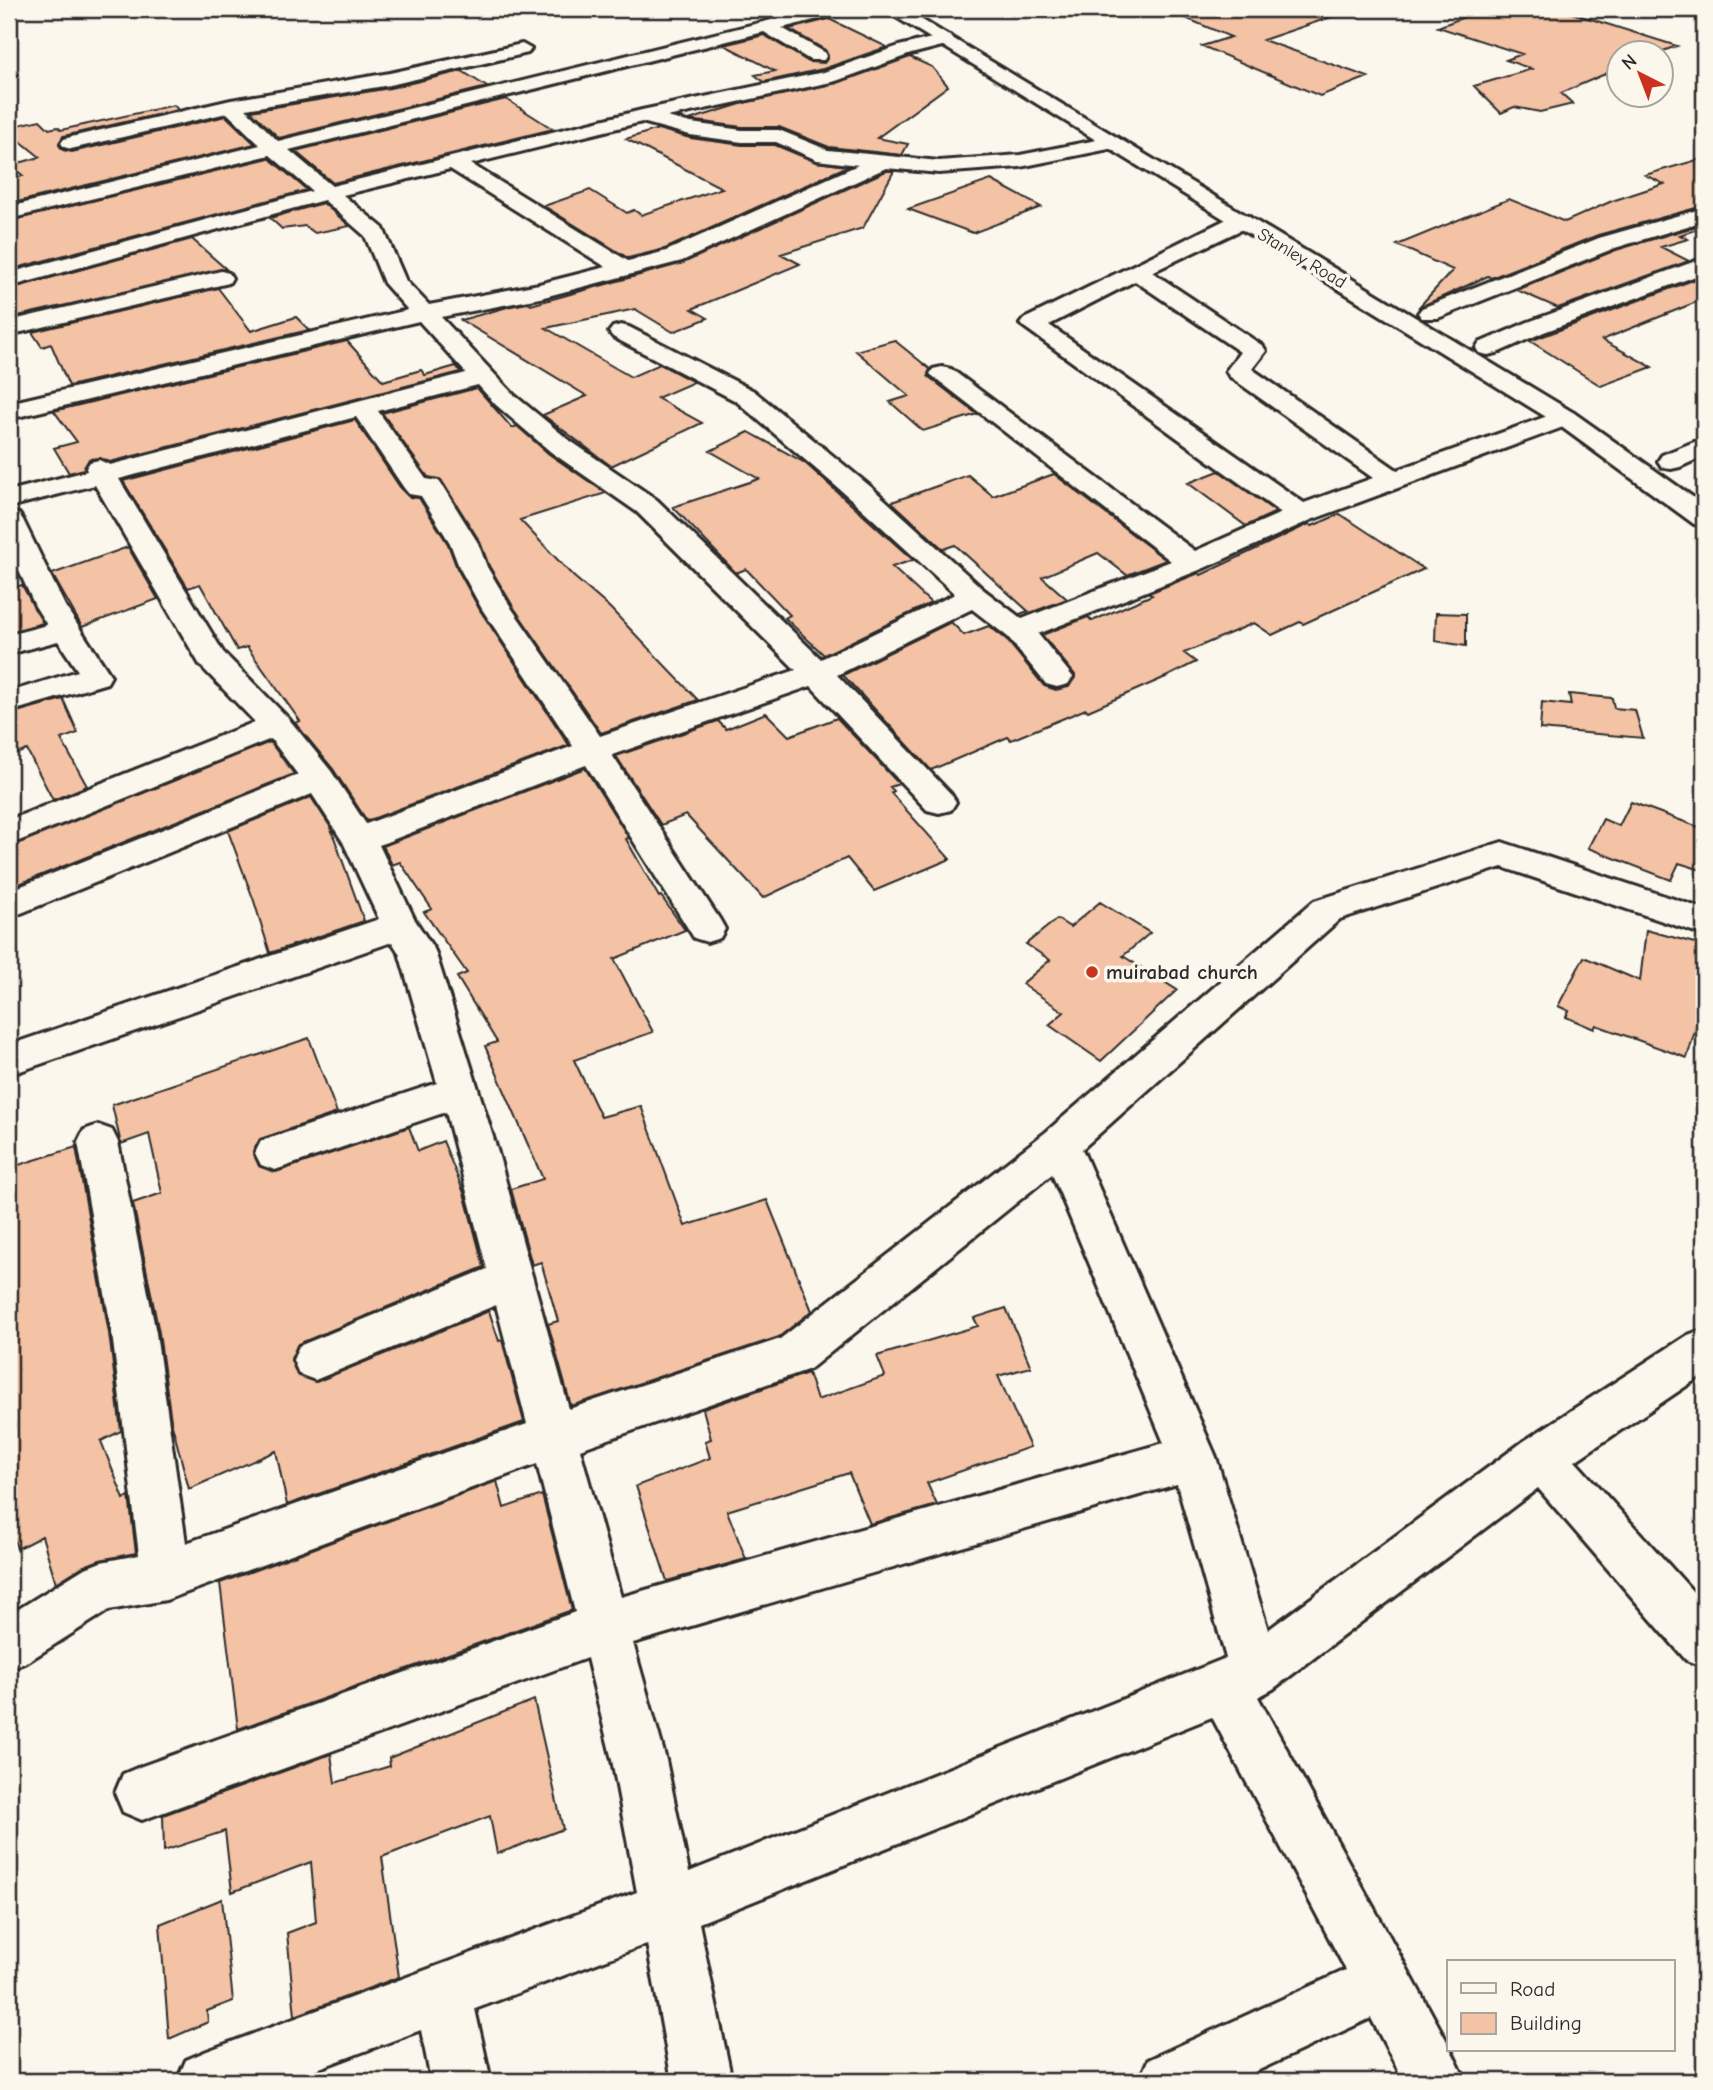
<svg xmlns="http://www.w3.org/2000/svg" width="1713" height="2090" font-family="'Comic Neue',sans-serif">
<rect width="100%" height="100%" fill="#fbf7ec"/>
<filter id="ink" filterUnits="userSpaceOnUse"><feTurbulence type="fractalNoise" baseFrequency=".0143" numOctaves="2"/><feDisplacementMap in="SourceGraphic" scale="14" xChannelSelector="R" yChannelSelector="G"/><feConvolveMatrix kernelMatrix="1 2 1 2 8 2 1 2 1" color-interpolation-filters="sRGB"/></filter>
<g filter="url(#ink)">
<path fill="#f4c2a4" stroke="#2b2b2b" stroke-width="2" d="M1164,9H1339L1340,14L1263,40L1368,77L1320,96L1202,46L1231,37Z
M1485,9H1559L1677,46L1660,52H1619V68L1561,93L1573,104L1540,112L1514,107L1501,113L1474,86L1532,69L1506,60L1522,54L1438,27Z
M829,19L887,47L823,69L764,82L755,75L775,71L724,45L764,35L809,62L824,63L828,57L825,50L789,29Z
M910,57L932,67L948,86L877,138L908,144L902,155L829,147L779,127H742L689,120L744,103L837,83Z
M462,71L487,87L279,138L251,111L390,88Z
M506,99L553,129L333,183L295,151Z
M174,105L178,110L63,136L59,145L63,150L72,152L226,116L255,144L9,204V179L23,176L12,165L40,157L9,132V127L40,120L49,129L58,127L61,130Z
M658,129L690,138L742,145H775L816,162L848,166L665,249L628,258L544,206L590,190L627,213L634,210L641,215L722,188L626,139Z
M269,158L307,190L9,270V221Z
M1704,158V206L1598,235L1491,278L1488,276L1418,308L1453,270L1397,245L1509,199L1565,222L1612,201L1664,184L1645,175Z
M886,171H894L863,228L781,254L800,264L692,309L708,318L673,332L635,309L546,328L631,377L660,364L694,382L657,398L702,423L611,466L543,415L587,396L461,320L511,306L528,303L531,305L683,263Z
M991,180L1041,207L973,233L908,209Z
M323,203L350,226L315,233L305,226L282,229L270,218Z
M1704,224V227L1680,235L1688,239L1661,247L1689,261L1558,308L1517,290L1616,250Z
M192,239L226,269L9,318V289Z
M1701,277L1704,279V299L1602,340L1652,367L1601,386L1530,341Z
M218,288L251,331L296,317L309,330L69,386L51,344L42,347L32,332Z
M894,340L930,369L928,376L977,414L923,431L890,402L909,396L856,351Z
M347,341L383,381L421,370L425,375L456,366L461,372L110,462L100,458L89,459L84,469L69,473L54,448L77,442L54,411Z
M477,388L512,428L517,426L549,454L606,493L520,520L573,576L610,608L698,700L601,733L514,608L489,566L480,542L441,480L428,477L382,413Z
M355,420L402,490L409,497L419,498L448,544L457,568L480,610L569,745L367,821L333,769L295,723L300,721L247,647L237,650L200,584L188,588L123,481Z
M749,432L805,463L913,560L892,567L931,603L824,655L785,618L790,615L746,569L736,573L673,507L759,479L710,451Z
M1219,471L1276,512L1246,526L1188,483Z
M1054,474L1166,560L1127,575L1098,553L1042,577L1067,599L1022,616L1020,614L1028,611L955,545L943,549L892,502L968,475L993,496Z
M1340,514L1424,569L1303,624L1300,622L1272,635L1254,623L1184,653L1196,662L1168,676L1088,711L1086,709L1011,740L1008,737L931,770L843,675L951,622L964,635L989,626L1006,639L1044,686L1056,690L1069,687L1075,675L1042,635L1088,617L1092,621L1152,595L1149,593L1199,573L1201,575L1309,524L1312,526Z
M128,547L158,599L82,627L52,574Z
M22,585L43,623L9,632V589Z
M1436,613L1466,614V646L1435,641Z
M1569,694L1612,698L1614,708L1635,710L1643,738L1540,729L1542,702L1571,705Z
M63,699L78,733L61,739L87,786L53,800L27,750L9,757V714Z
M766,713L789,736L837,718L899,784L890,787L894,791L891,793L950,859L874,891L847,858L763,898L686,815L661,825L616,756L718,721L726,729Z
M270,742L294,774L9,888V847Z
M585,768L629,838L626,839L659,897L661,896L685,930L614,959L653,1032L574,1060L601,1117L641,1106L685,1226L767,1200L812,1311L779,1337L571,1406L548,1324L558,1321L541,1262L532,1265L511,1189L543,1179L485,1046L497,1042L457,977L467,973L424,912L432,909L400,862L392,865L383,846Z
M311,797L330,826L364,921L270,953L254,901L228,831Z
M1631,802L1704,829V871L1679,863L1671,880L1588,848L1603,819L1619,826Z
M1100,902L1150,933L1123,956L1177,990L1101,1061L1049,1025L1064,1012L1022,984L1050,960L1026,944L1057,919L1070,927Z
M1646,930L1702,945L1698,1006L1702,1007L1687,1058L1596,1025L1594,1029L1566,1017L1569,1011L1558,1006L1584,957L1640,981Z
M309,1038L337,1113L260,1139L253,1152L259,1166L276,1172L409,1127L418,1151L443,1141L464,1193L484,1267L298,1344L291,1359L297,1375L316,1382L489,1311L499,1341L502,1340L524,1422L287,1505L276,1451L189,1489L171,1421L159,1333L133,1203L162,1193L149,1134L121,1144L112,1105Z
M76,1147L109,1333L121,1431L101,1441L124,1499L129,1496L136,1553L100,1560L82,1567L56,1583L42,1536L17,1549L9,1522V1168Z
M1006,1308L1031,1367L998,1376L1030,1447L927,1483L937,1505L870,1524L849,1473L727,1511L746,1559L667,1581L636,1486L710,1458L705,1441L711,1439L703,1409L808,1373L817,1400L885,1376L877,1356L978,1326L974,1318Z
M497,1481L504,1508L542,1495L572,1610L238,1729L220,1583Z
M534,1700L563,1829L497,1854L490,1816L382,1857L399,1977L295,2016L287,1933L316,1922L311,1862L232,1892L225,1831L164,1851L163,1815L331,1754L335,1783L390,1766L389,1758Z
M222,1899L233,2001L207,2011L208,2022L169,2039L160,1924Z"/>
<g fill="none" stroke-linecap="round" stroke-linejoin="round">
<defs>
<path id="minor" d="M816,9H845L842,13L782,28L824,52L826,56L824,60H810L764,32L289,150L332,186L642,110L824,72L899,46L944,35L950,36L953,40L950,44L911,54L836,81L667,117L691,123L742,130H779L828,150L939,161L1020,155L1112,137L1119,139L1122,143L1119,147L1020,167L939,173L886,168L682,261L540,298L441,317L514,395L569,440L657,500L821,659L955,594L851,499L736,401L613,337L609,332L613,327L621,325L629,327L754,391L871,487L984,590L1022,619L1171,561L930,374L933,369L942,367L951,369L1195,551L1281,513L1020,324L1024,319L1233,216H1249L1252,221L1249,226L1152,272L1263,346L1266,351L1252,369L1397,470L1556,413L1565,410L1574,413L1578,418L1574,423L1311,520L1202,569L1038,634L1073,677L1068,684L1057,687L1046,684L1008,637L972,609L837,675L951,794L956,802L951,810L939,813L927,810L811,686L612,755L720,920L725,929L720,938L707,942L694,938L586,765L379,845L415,920L435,951L498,1153L569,1409L780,1339L1046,1132L1314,901L1502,842L1704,909V935L1502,867L1340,919L1082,1149L1216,1457L1268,1630L1524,1441L1688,1335L1704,1329V1374L1575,1461L1704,1604V1667L1686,1660L1538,1488L1273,1689L1258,1697L1449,2045V2050H1451L1466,2081H1404L1371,2018L1235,2081H1139L1148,2060L1346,1970L1212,1717L699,1923L732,2081H672L647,1944L475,2009L491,2081H431L421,2030L285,2081H177L186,2060L207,2051L637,1892L612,1760L587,1658L142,1820L123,1812L115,1793L123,1774L142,1766L575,1612L537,1464L166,1600L109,1610L27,1662L9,1669V1615L83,1569L101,1562L139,1555L112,1333L78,1142L84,1130L98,1125L112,1130L118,1142L156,1333L186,1543L527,1424L496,1305L315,1380L299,1374L293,1360L299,1346L487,1269L446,1112L275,1170L261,1165L255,1153L261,1141L437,1083L399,953L392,942L9,1075V1045L379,919L343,842L312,794L9,918V891L298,775L271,739L9,845V820L255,722L200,665L95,485L9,507V491L87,471L86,468L90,462L99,460L110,465L466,373L419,321L9,419V403L408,310L384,283L365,236L324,200L9,287V273L312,191L270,155L9,219V207L260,145L227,113L71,149L64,147L61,143L64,139L71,137L231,100L390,73L522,44L531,49L528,53L390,85L246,109L278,141ZM642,122L690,135L742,142H776L817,160L858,165L666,251L628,261L471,164ZM450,169L606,267L539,284L429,305L406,281L383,228L343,195ZM1135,281L1240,352L1226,371L1229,376L1373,478L1304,503L1049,325ZM478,385L496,405L551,452L637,512L796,670L600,736L512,609L487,567L478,543L443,487L439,481L426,479L378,411ZM356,417L404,488L409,494L421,496L450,543L459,567L482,609L573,746L366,824L331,771L288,718L223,652L119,479ZM1052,1174L1164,1443L621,1597L580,1449L810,1369ZM1177,1484L1226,1658L689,1872L666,1760L633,1643Z
M1704,208V221L1615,248L1438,318H1422L1418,313L1422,308L1599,238Z
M1704,258V273L1544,332L1497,353L1488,355L1479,353L1476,348L1479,343L1528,322Z
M221,271L229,273L232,278L229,283L9,335V321Z
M1704,438V456L1680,467L1671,469L1662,467L1658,461L1662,455Z
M9,512L19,514L23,520L65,606L111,676L107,683L9,712V692L78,671L58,641L9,654V635L47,625L35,606L9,549Z"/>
<path id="major" d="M883,9H904L1574,413L1704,505V526L1694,524L1556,423Z"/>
</defs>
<use href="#minor" stroke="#2b2b2b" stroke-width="6"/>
<use href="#major" stroke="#2b2b2b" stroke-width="6"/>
<use href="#minor" fill="#fbf7ec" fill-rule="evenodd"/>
<use href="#major" fill="#fbf7ec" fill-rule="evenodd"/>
</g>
</g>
<circle fill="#c8321e" stroke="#fbf7ec" stroke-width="2.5" cx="1092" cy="972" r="7"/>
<g text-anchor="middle" stroke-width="7" stroke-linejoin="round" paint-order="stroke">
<g font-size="18" fill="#2b2b2b" stroke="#fbf7ec">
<text transform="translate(1302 258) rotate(31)" y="6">Stanley Road</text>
</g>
<g font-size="21" font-weight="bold" fill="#2b2b2b" stroke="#fbf7ec" text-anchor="start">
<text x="1106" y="979">muirabad church</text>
</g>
</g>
<rect width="1713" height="2090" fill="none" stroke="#fbf7ec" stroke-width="35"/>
<rect x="18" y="18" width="1678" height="2055" fill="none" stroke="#2b2b2b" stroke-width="2.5" filter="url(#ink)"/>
<rect x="1447" y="1960" width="228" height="91" fill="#fbf7ec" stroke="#a8a59f" stroke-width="2"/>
<rect x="1461" y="1983" width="35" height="10" fill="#fbf7ec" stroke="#a8a59f" stroke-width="2"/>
<text x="1510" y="1996" font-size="21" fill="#2b2b2b">Road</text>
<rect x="1461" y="2013" width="35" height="21" fill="#f4c2a4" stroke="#a8a59f" stroke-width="2"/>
<text x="1510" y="2030" font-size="21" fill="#2b2b2b">Building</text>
<g transform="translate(1640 74) rotate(318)"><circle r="33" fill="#fbf7ec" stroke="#a8a59f" stroke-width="2"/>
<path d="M0-5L12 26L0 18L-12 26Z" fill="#c8321e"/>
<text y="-10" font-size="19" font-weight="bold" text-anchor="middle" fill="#2b2b2b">N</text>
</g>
</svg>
